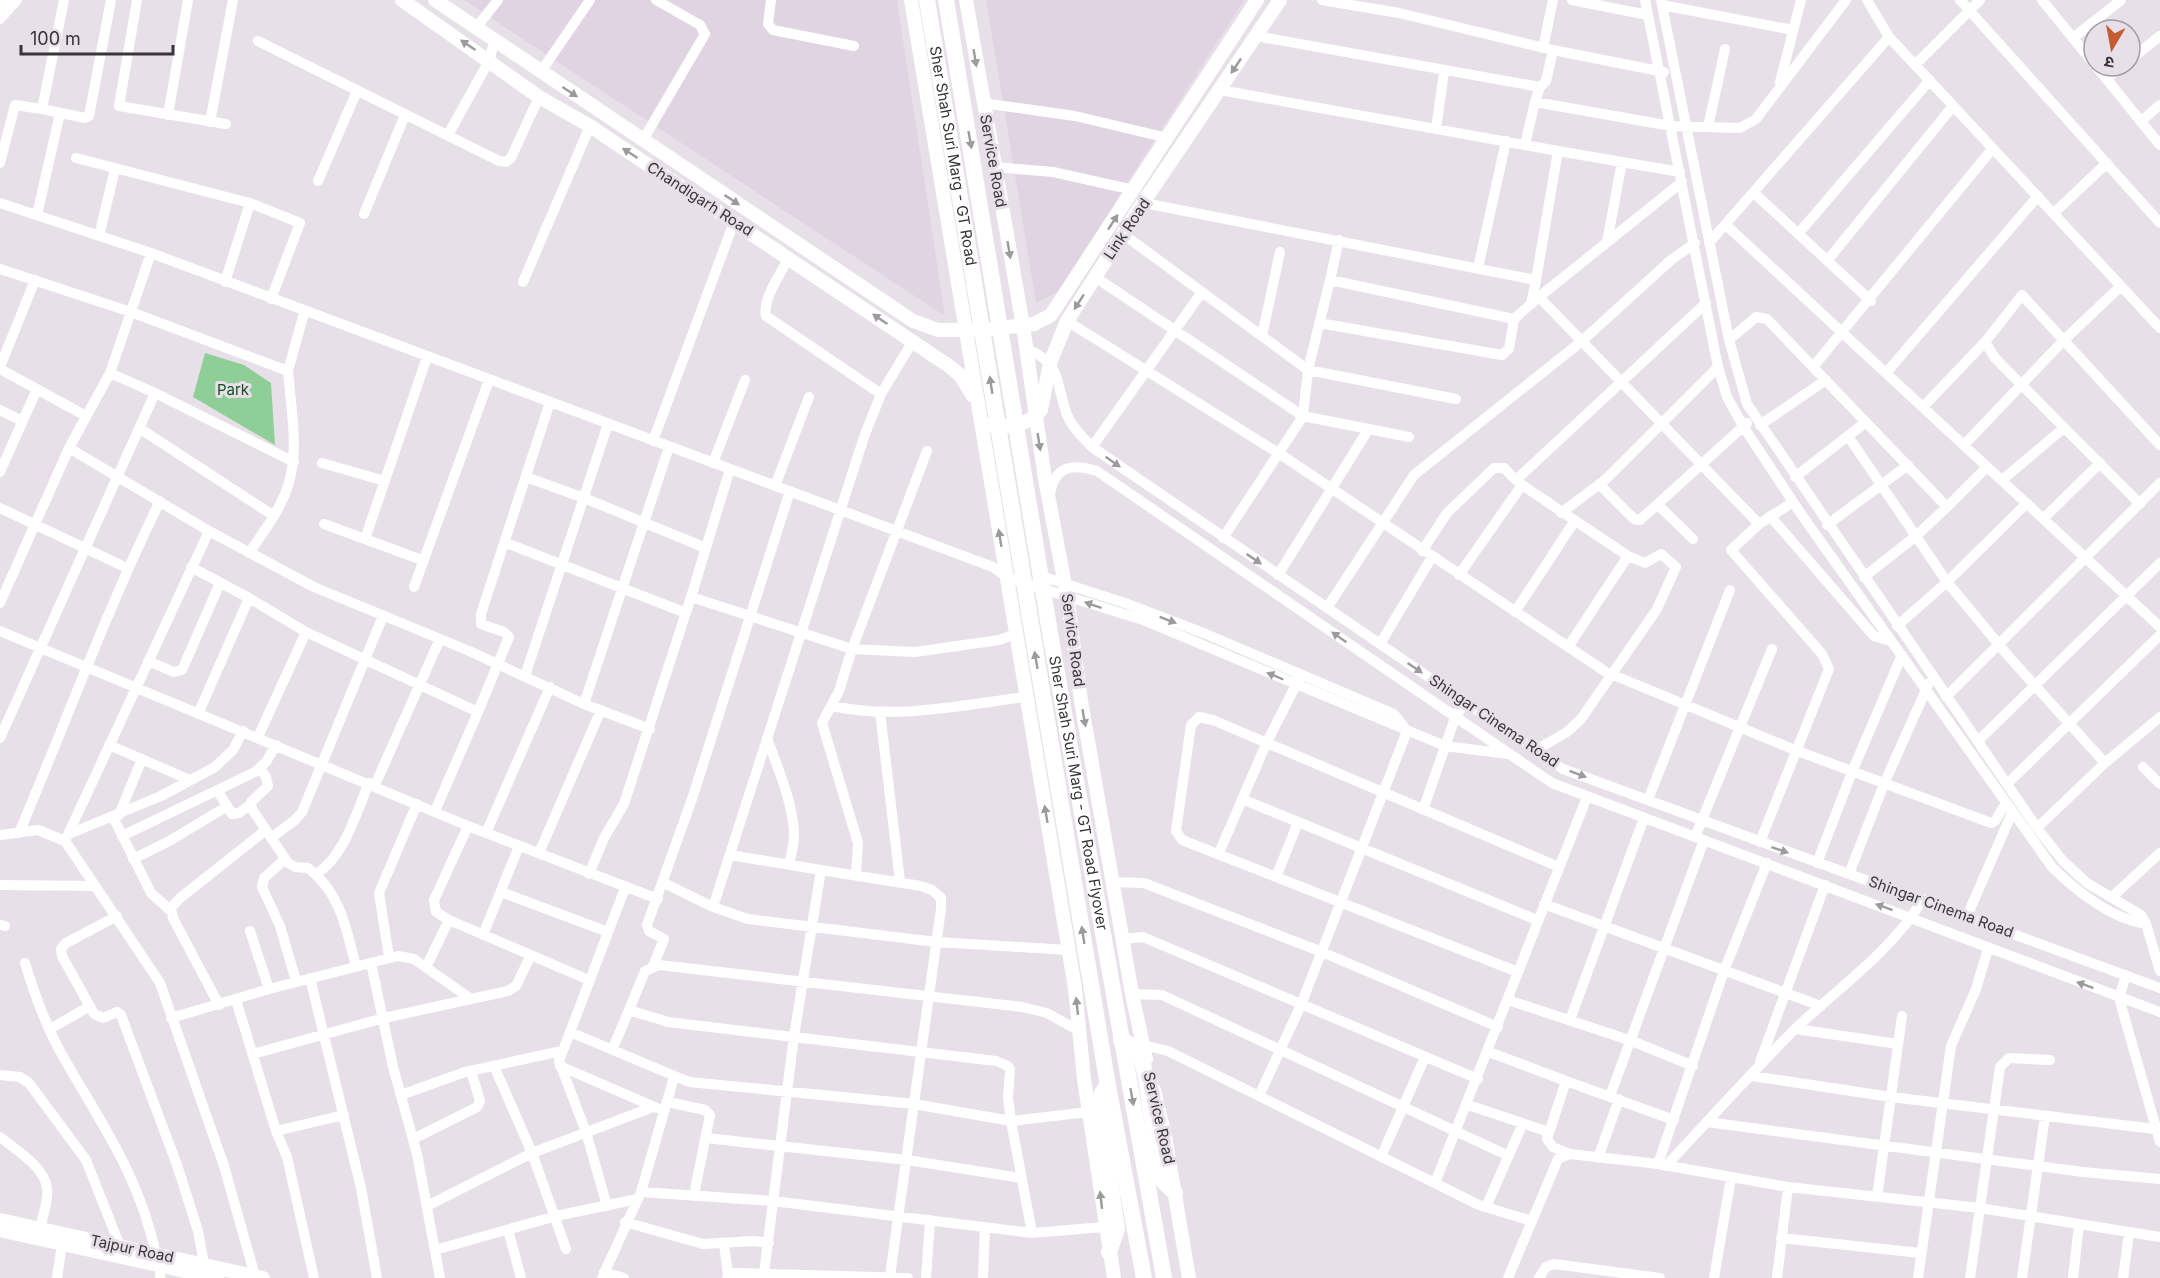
<svg xmlns="http://www.w3.org/2000/svg" width="2160" height="1278" font-family="Inter,'Noto Sans Devanagari',sans-serif">
<rect width="100%" height="100%" fill="#e8e0e9"/>
<path fill="#e0d4e3" d="M464,0H897L945,316L553,59Z
M986,0H1244L1058,292L1036,303Z"/>
<path fill="#90ce98" d="M205,353L244,365L271,383L275,445L193,397Z"/>
<g fill="none" stroke-linecap="round" stroke-linejoin="round">
<path stroke="#fff" stroke-width="10" d="M137,0L119,106L226,124
M771,0L768,24L773,30L854,46
M1322,0L1399,13L1553,50L1664,72
M1572,0L1648,15
M1645,0L1718,367L1727,397L1743,426L1801,514L2052,867C2076,891 2112,919 2146,924
M1661,0L1729,340L1747,404L2037,828L2063,861L2087,883L2141,915L2146,924L2160,971
M1867,0L1889,37L2160,328
M1960,0L2160,223
M2042,0L2094,64
M1662,5L1793,30
M0,6L6,0
M0,19L17,0
M476,28L498,0
M1256,36L1540,87L1535,102L1671,126L1740,128L1756,119L1846,0
M2073,38L2121,0
M258,41L499,161L506,162L511,158L539,97
M1543,48L1553,0
M2130,60L2160,36
M1915,65L1980,0
M2096,66L2160,145
M540,73L590,0
M2106,79L2123,66
M1780,82L1801,0
M1540,87L1546,81L1553,50
M1220,90L1558,151L1536,280
M983,103L1075,116L1168,138
M42,109L85,118L89,116L111,0
M168,115L188,0
M2141,121L2160,105
M210,122L233,0
M1708,127L1725,49
M1436,129L1444,72
M448,135L490,59L494,41
M643,140L705,34L700,25L656,0
M1525,144L1535,102
M1558,151L1680,172
M76,158L250,203L300,223L271,299
M0,163L15,105L42,109L64,0
M994,167L1053,172L1134,190
M318,181L357,91
M1754,193L1871,301
M0,203L151,253L993,567L1008,578L1143,620L1445,746L1508,754
M1144,203L1536,280L1531,304
M2054,213L2107,163
M364,214L405,115
M37,215L60,113
M1726,225L2159,626
M1123,234L1308,370L1456,399
M1798,234L1930,80
M99,236L115,169
M1607,242L1622,162
M1709,243L1889,37
M1827,261L1953,106
M1478,268L1506,141
M0,269L131,312L288,371C291,410 301,457 285,494C276,516 262,534 249,553
M1095,277L1303,416L1308,370L1330,280L1514,319L1539,297L1759,524L1793,502
M1330,280L1339,240
M225,282L250,203
M523,282L590,126
M1539,297L1682,182
M1067,321L1283,456L1606,672L1795,750L1991,823L1995,821L2006,803
M1319,323L1502,355L1509,349L1514,319
M1262,336L1280,252
M1729,340L1756,317L1767,319L1947,507L1987,467
M1985,342L1995,358L2140,504
M1026,348C1065,366 1054,383 1068,417C1073,429 1084,438 1092,447L1563,769L2160,988
M0,367L35,280
M1813,367L1993,148
M0,369L86,416
M288,371L304,313
M1886,373L2038,196
M155,393L294,462
M881,394L913,341
M1923,407L1985,342L2022,295L2160,445
M0,410L22,421
M1760,425L1826,380
M139,428L274,516
M1848,436L1947,582L2010,658L2105,763
M653,441L734,222
M1964,445L2064,340L2121,286
M1092,447L1202,292
M69,448L209,531L314,587L467,650L584,704L650,729
M322,463L385,481
M713,463L745,380
M0,472L37,389
M526,477L584,498L706,548
M1795,477L1866,422
M2002,480L2064,428
M1599,484L1634,519L1640,520L1747,423
M1522,485L1516,480L1706,303
M775,486L809,397
M1050,494C1055,466 1072,463 1097,471L1552,783L2160,1012
M1658,505L1693,539
M0,508L127,568
M1561,513L1605,480L1718,367
M1770,516L1874,636L1890,641
M2044,518L2100,463
M324,524L422,560
M1759,524L1731,550L1822,654L1829,669L1760,842
M1827,525L1908,465
M1223,538L1303,416L1409,437
M365,539L427,357
M504,542L686,613
M1422,551L1447,513L1494,468H1504L1516,480
M191,567L249,598L306,632L478,712L435,811
M1038,575L1125,603L1206,634L1394,714L1407,731L1301,1005L1259,1096
M1278,575L1368,430
M1459,575L1522,485L1628,556L1645,563L1661,554L1676,567L1657,609L1581,719L1567,732L1536,750
M1864,577L1916,536L1947,507
M414,587L489,380
M691,597L730,469
M0,603L69,448L110,373L151,253
M1327,608L1414,475L1582,341L1671,260L1695,243
M1515,612L1574,522
M1897,626L1947,582L2027,503
M0,631L468,826L658,899
M1380,644L1432,557
M1568,647L1628,556
M148,661L174,672L182,670L220,583
M525,676L608,424
M1946,697L2160,483
M584,704L669,447
M832,706C897,720 961,705 1026,697
M478,712L509,637L504,632L481,624V614L550,402
M880,712L900,881
M198,714L249,598
M258,737L306,632
M0,738L155,393L110,373
M767,738C778,769 792,800 794,832C795,843 791,854 789,864
M1978,741L2160,563
M109,745L190,780
M2143,767L2160,784
M260,768L266,777L268,786L251,802L252,809L288,863L295,867L308,868C341,893 346,929 356,966
M2008,783L2160,635
M375,785L440,639
M217,790L232,814L239,813L250,805
M1242,799L1537,920
M1648,800L1730,590
M1423,810L1455,718L1465,702
M119,815L142,759
M113,817L151,893L171,911
M468,826L434,900L436,912L449,920L589,980
M2037,828L2105,763L2160,717
M19,833C66,722 107,609 160,501
M486,833L550,687
M69,834L161,796L215,767L233,750L243,731
M0,835L38,830L65,841L160,983L224,1166L255,1276
M122,836L255,772L266,762L276,745
M1695,837L1772,649
M271,838L295,820L302,812L383,616
M65,841L209,531
M539,853L601,710
M1219,853L1266,744L1299,679
M730,855L821,870
M133,859L171,840L226,807
M285,859L264,878L262,887L280,926L296,981
M1817,863L1852,772L1902,655
M316,874C345,856 356,813 369,783
M589,874L604,838L624,804L691,597L852,649L915,652L999,640L1016,634
M856,874L858,843L822,723L839,691L852,649L927,451
M1849,874L1884,784L1929,683
M1277,875L1298,822
M1113,882L1144,883L1322,952L1498,1027
M664,883L713,907L748,919L936,942L1068,950
M0,885L94,886
M501,892L608,932
M2112,897L2160,853
M1544,904L1821,1006
M713,907L864,437L881,394L766,316C762,299 782,272 789,257
M117,916L66,943L61,949L62,956L94,1014L103,1018L117,1012L121,1015L177,1165L198,1231L204,1264
M1967,916L2012,813
M0,925L5,926
M250,931L269,989
M483,935L519,846
M1123,939L1143,937L1478,1079
M389,957L379,893L417,804
M25,963C35,996 47,1030 65,1060C104,1128 139,1176 156,1254
M371,963L393,1067L417,1154L440,1278
M653,966L664,939L649,931L647,925L693,796L790,491
M426,967L449,920
M1518,972L1182,840L1176,831L1191,725L1199,717L1213,720L1559,867
M2126,975L2119,998L2160,1142
M310,978L361,1188L377,1278
M1132,994L1162,995L1509,1156
M236,1000L276,1131L344,1115
M1508,1000L1632,1041L1693,1066
M219,1005L173,918L171,908L180,898L266,830
M629,1010L645,971L659,965L1022,1007L1047,1013L1079,1031
M171,1018L269,989L398,956L414,959L471,999
M1570,1020L1644,818
M50,1029L90,1006
M1796,1029L1898,1044
M570,1032L689,1082L914,1104L1011,1121L1032,1233
M1143,1045L1168,1051L1479,1205L1532,1221
M613,1048L629,1010L668,1022L996,1061L1008,1066L1010,1070L1008,1098L1011,1121L1088,1112
M1489,1052L1566,1081L1547,1139L1553,1147L1570,1154
M253,1054L384,1018L508,991L516,986L531,955
M1760,1062L1825,885
M494,1066L532,1153L566,1249
M560,1066L657,1108
M0,1075L20,1077L29,1083L86,1160L120,1246
M1752,1076L1891,1097L2155,1129
M1566,1081L1674,1120
M401,1095L465,1072L562,1051
M1610,1096L1704,840
M668,1102L705,1110L710,1115L694,1195
M1468,1105L1549,1132
M1707,1122L2083,1172L2160,1179
M276,1131L287,1157L314,1278
M0,1137C16,1150 44,1166 47,1188C49,1200 42,1217 40,1229
M706,1138L907,1160L1021,1178
M413,1139L477,1107L480,1101L471,1071
M1381,1157L1425,1057
M1598,1158L1619,1099
M1658,1164L1724,971L1767,863
M1666,1166C1709,1120 1751,1073 1795,1029C1837,989 1894,949 1923,899
M1435,1183L1587,797
M641,1192L674,1077
M1877,1197L1902,1016
M427,1206L532,1153L653,1107
M607,1206L586,1132L559,1061L625,888
M1486,1207L1523,1123
M625,1222L703,1244L753,1241L769,1243
M508,1230L521,1278
M1781,1238L1920,1253
M724,1243L728,1276
M435,1250L556,1216L637,1199
M604,1272L624,1278
M764,1273L794,1036L821,870L921,886L932,890L941,898V909L890,1276
M57,1278L62,1244
M160,1278L161,1265
M602,1278L641,1192L773,1201L1032,1233L1104,1227
M727,1278L732,1273H739L908,1278
M926,1278L930,1220
M983,1278L985,1227
M1508,1278L1558,1159L1570,1154L1658,1164L1788,1187L1980,1208L2160,1237
M1539,1278L1546,1267L1554,1264L1660,1278
M1714,1278L1731,1178
M1777,1278L1788,1187
M1918,1278L1951,1046L1976,989L1988,949
M1970,1278L2000,1067L2009,1058L2050,1060
M2022,1278L2045,1116
M2073,1278L2079,1225
M2123,1278L2129,1233"/>
<path stroke="#fff" stroke-width="14" d="M402,0L539,97L590,126L949,366L960,375L973,396
M435,0L913,321L938,330H972
M911,0L1075,988L1084,1079L1114,1278
M966,0L1023,326L1045,479L1067,596L1081,701L1132,994L1146,1059
M991,329L1034,324L1051,315L1257,0
M989,425L1002,427L1023,423L1035,417L1041,410L1050,363L1067,321L1138,210L1280,0
M1154,1090L1165,1136L1189,1278
M0,1220L263,1278
M0,1230L217,1278"/>
<g stroke="#fff" stroke-width="16">
<path id="s1" d="M927,0L1108,1086L1144,1278"/>
<path id="s2" d="M946,0L1051,639L1164,1278"/>
<path d="M1121,1040L1139,1049L1146,1077L1161,1179L1175,1193"/>
<path d="M1107,1086L1102,1093L1099,1109L1117,1229L1109,1252"/>
</g>
</g>
<defs><path id="oneway-solid" d="M-6-.8H1V-3.2L6.5 0L1 3.2V.8H-6Z" transform="scale(1.5)"/></defs>
<g fill="#9c9a9c">
<use href="#oneway-solid" transform="translate(468 45) rotate(-146)"/>
<use href="#oneway-solid" transform="translate(975 58) rotate(81)"/>
<use href="#oneway-solid" transform="translate(1236 66) rotate(124)"/>
<use href="#oneway-solid" transform="translate(570 92) rotate(33)"/>
<use href="#oneway-solid" transform="translate(970 140) rotate(80)"/>
<use href="#oneway-solid" transform="translate(630 153) rotate(-147)"/>
<use href="#oneway-solid" transform="translate(732 200) rotate(34)"/>
<use href="#oneway-solid" transform="translate(1113 222) rotate(-57)"/>
<use href="#oneway-solid" transform="translate(1009 250) rotate(80)"/>
<use href="#oneway-solid" transform="translate(1079 302) rotate(123)"/>
<use href="#oneway-solid" transform="translate(880 319) rotate(-146)"/>
<use href="#oneway-solid" transform="translate(991 385) rotate(-99)"/>
<use href="#oneway-solid" transform="translate(1039 442) rotate(81)"/>
<use href="#oneway-solid" transform="translate(1113 462) rotate(35)"/>
<use href="#oneway-solid" transform="translate(1000 538) rotate(-99)"/>
<use href="#oneway-solid" transform="translate(1254 559) rotate(34)"/>
<use href="#oneway-solid" transform="translate(1093 605) rotate(-161)"/>
<use href="#oneway-solid" transform="translate(1168 620) rotate(21)"/>
<use href="#oneway-solid" transform="translate(1339 637) rotate(-145)"/>
<use href="#oneway-solid" transform="translate(1036 660) rotate(-100)"/>
<use href="#oneway-solid" transform="translate(1415 668) rotate(34)"/>
<use href="#oneway-solid" transform="translate(1275 676) rotate(-157)"/>
<use href="#oneway-solid" transform="translate(1084 718) rotate(80)"/>
<use href="#oneway-solid" transform="translate(1578 774) rotate(21)"/>
<use href="#oneway-solid" transform="translate(1046 814) rotate(-100)"/>
<use href="#oneway-solid" transform="translate(1780 850) rotate(19)"/>
<use href="#oneway-solid" transform="translate(1884 907) rotate(-160)"/>
<use href="#oneway-solid" transform="translate(1083 935) rotate(-99)"/>
<use href="#oneway-solid" transform="translate(2085 985) rotate(-160)"/>
<use href="#oneway-solid" transform="translate(1077 1006) rotate(-96)"/>
<use href="#oneway-solid" transform="translate(1132 1097) rotate(80)"/>
<use href="#oneway-solid" transform="translate(1101 1200) rotate(-97)"/>
</g>
<g text-anchor="middle" stroke-width="6" stroke-linejoin="round" paint-order="stroke">
<g font-size="15" fill="#383538" stroke="#e8e0e9">
<text dy="5" stroke="none"><textPath href="#s1" startOffset="158">Sher Shah Suri Marg - GT Road</textPath></text>
<text transform="translate(993 161) rotate(80)" y="5">Service Road</text>
<text transform="translate(700 199) rotate(33)" y="5">Chandigarh Road</text>
<text transform="translate(1127 229) rotate(-56)" y="5">Link Road</text>
<text transform="translate(1073 640) rotate(82)" y="5">Service Road</text>
<text transform="translate(1494 721) rotate(34)" y="5">Shingar Cinema Road</text>
<text dy="5" stroke="none"><textPath href="#s2" startOffset="804">Sher Shah Suri Marg - GT Road Flyover</textPath></text>
<text transform="translate(1941 907) rotate(20)" y="5">Shingar Cinema Road</text>
<text transform="translate(1159 1118) rotate(77)" y="5">Service Road</text>
<text transform="translate(132 1249) rotate(12)" y="5">Tajpur Road</text>
</g>
<g font-size="15" fill="#114d20" stroke="#e8e0e9">
<text x="233" y="395">Park</text>
</g>
</g>
<g transform="translate(2112 48) rotate(190)"><circle r="28" fill="#e8e0e9" stroke="#a29ca2" stroke-width="1.5"/>
<path d="M0-4.5L10 22L0 15L-10 22Z" fill="#c35c30"/>
<text y="-9" font-size="16" font-weight="bold" text-anchor="middle" fill="#383538">उ</text>
</g>
<path d="M21 45v9h152v-9" fill="none" stroke="#383538" stroke-width="3"/>
<text x="30" y="45" font-size="18" fill="#383538" stroke="#e8e0e9" stroke-width="4.5" paint-order="stroke">100 m</text>
</svg>
